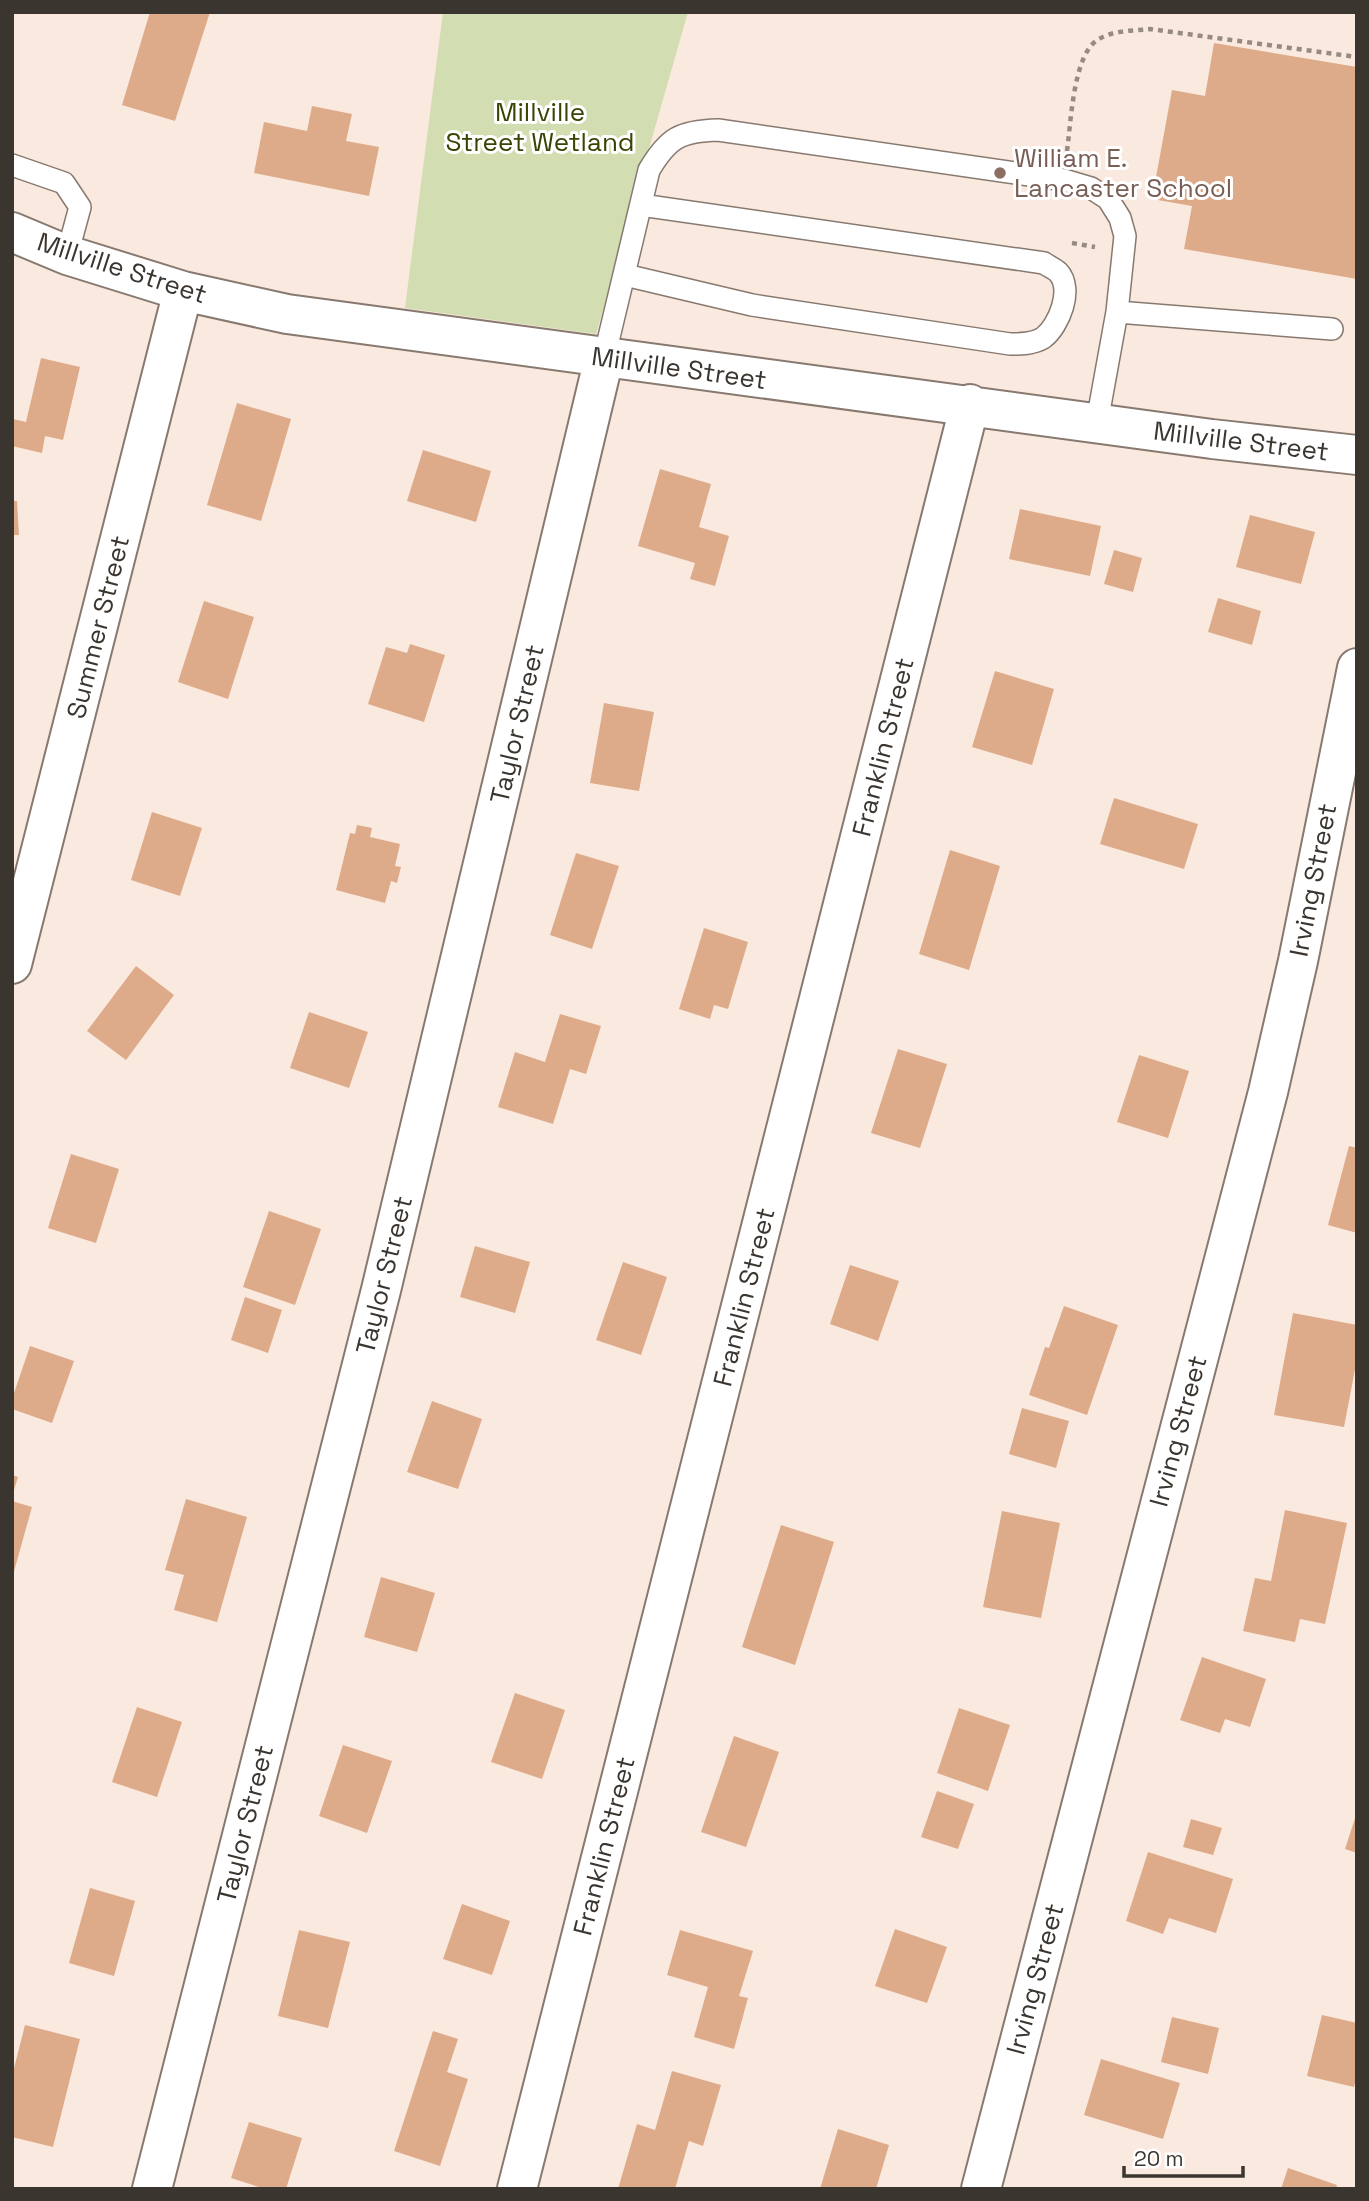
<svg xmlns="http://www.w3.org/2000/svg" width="1369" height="2201" font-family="'Space Grotesk',sans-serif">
<rect width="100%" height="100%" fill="#fae9de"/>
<path fill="#d2ddb2" d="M443,12H688L596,334L405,308Z"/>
<path fill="#deab8a" d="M150,12H210L175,121L122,105Z
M1214,43L1357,67V279L1184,249L1192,206L1152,199L1172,90L1205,96Z
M312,106L352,114L346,141L379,147L369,196L254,173L264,122L307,131Z
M41,358L80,367L63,440L45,436L42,453L12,446L13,419L26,422Z
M237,403L291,419L261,521L207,505Z
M423,450L491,471L476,522L407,501Z
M660,469L711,484L699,527L729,536L715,586L690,579L695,563L638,546Z
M12,501H17L19,535H12Z
M1020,509L1101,526L1090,576L1009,559Z
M1250,515L1315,532L1301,584L1236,567Z
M1114,550L1142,558L1133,592L1104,584Z
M1218,598L1261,611L1252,645L1208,632Z
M204,601L254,617L228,699L178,682Z
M410,644L445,655L424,722L368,704L386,647L407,653Z
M995,671L1054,689L1032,765L972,747Z
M604,703L654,712L639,791L590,783Z
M1114,798L1198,824L1184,869L1100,844Z
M152,812L202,828L180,896L131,880Z
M357,825L372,828L370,837L400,844L395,866L401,867L397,883L391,881L385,903L336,890L350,833L355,834Z
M950,850L1000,866L969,970L919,954Z
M576,853L619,866L592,949L550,935Z
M704,928L748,942L728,1009L714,1005L710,1019L679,1009Z
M136,966L174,995L126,1060L87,1031Z
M309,1012L368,1032L349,1088L290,1068Z
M560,1014L601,1026L586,1074L570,1069L553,1124L498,1107L515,1052L545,1062Z
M898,1049L947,1064L920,1148L871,1133Z
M1139,1055L1189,1071L1168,1138L1117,1122Z
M1349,1146L1357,1148V1233L1328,1225Z
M71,1154L119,1169L96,1243L48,1228Z
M269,1211L321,1229L295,1305L243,1287Z
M475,1246L530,1262L515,1313L460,1297Z
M623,1262L667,1277L641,1355L596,1340Z
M850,1265L899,1281L878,1341L830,1324Z
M245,1297L282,1310L268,1353L231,1340Z
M1064,1306L1118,1325L1087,1415L1029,1395L1045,1347L1049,1348Z
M1293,1313L1357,1325V1359L1344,1427L1274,1415Z
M30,1346L74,1361L52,1423L12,1409V1399Z
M432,1401L482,1419L458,1489L407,1472Z
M1022,1408L1069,1421L1056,1468L1009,1454Z
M12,1475L18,1477L13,1493H12Z
M186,1499L247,1517L217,1622L174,1610L184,1575L165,1570Z
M12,1501L32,1507L13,1575H12Z
M1285,1510L1347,1523L1325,1624L1300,1619L1295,1642L1243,1631L1255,1578L1271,1581Z
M1002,1511L1060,1523L1041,1618L983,1607Z
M781,1525L834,1542L795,1665L742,1647Z
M381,1577L435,1593L417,1652L364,1637Z
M1202,1657L1266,1679L1250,1727L1225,1719L1220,1733L1180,1720Z
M515,1693L565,1710L542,1779L491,1762Z
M137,1707L182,1722L157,1797L112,1782Z
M959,1708L1010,1725L988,1791L937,1773Z
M734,1736L779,1752L746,1847L701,1832Z
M343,1745L392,1761L367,1833L319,1816Z
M937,1791L974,1804L958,1849L921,1837Z
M1356,1815H1357V1853L1345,1849Z
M1191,1819L1222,1828L1213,1855L1183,1847Z
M1148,1852L1233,1879L1216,1933L1169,1918L1163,1934L1126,1921Z
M90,1888L135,1901L114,1976L69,1963Z
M462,1904L510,1921L492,1975L443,1959Z
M895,1929L947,1947L927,2003L875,1986Z
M299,1930L350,1942L328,2028L278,2016Z
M680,1930L753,1951L739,1996L748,1998L734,2049L694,2037L708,1987L667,1975Z
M1322,2015L1357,2023V2075L1354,2087L1307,2076Z
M1172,2017L1219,2028L1208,2074L1161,2062Z
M25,2025L80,2039L53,2147L12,2137V2076Z
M433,2031L458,2039L447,2072L468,2079L440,2166L394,2151Z
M1101,2059L1180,2083L1163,2139L1084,2115Z
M672,2071L721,2085L703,2146L689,2141L675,2189H618L637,2124L655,2130Z
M249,2122L302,2138L286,2189H265L231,2178Z
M838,2129L889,2145L876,2189H820Z
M1288,2168L1337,2185L1336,2189H1281Z"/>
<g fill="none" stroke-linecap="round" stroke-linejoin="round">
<defs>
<path id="service" d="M12,165L64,183L80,207L67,255
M625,275L752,305L1010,344C1021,344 1033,344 1043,338C1059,326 1074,289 1058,272C1055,269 1048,266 1044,263L641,205
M1117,312L1332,329
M604,358L649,170C668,138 680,131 718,130L1064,180L1091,188L1108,199L1120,218L1125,236L1117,312L1097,422"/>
<path id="minor" d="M12,232L67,255L183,291L287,314L1212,439L1357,455
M12,964L183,291
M152,2189L381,1290L604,358
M517,2189L970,404
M981,2189L1268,1092L1298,961L1357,668"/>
</defs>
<use href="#service" stroke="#87796f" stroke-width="24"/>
<use href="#minor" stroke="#87796f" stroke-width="42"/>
<path stroke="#968b83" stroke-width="4.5" stroke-dasharray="5 5" stroke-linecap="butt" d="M1067,151C1071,123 1073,58 1096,41C1111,30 1132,31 1150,29L1357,57
M1072,243L1095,247"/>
<use href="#service" stroke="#fff" stroke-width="21"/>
<use href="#minor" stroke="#fff" stroke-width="38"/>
</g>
<circle fill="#8d6e63" stroke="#fff" stroke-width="2.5" cx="1000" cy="173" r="7"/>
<g text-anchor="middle" stroke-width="6" stroke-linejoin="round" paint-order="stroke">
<g font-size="26" fill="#394302" stroke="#fff">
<text x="540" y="121">Millville<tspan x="540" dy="30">Street Wetland</tspan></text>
</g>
<g font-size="26" fill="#785e54" stroke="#fff" text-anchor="start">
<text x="1014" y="167">William E.<tspan x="1014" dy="30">Lancaster School</tspan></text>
</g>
<g font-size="26" fill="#3b3530" stroke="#fff">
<text transform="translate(122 268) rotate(18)" y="9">Millville Street</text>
<text transform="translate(679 368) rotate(8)" y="9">Millville Street</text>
<text transform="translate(1241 441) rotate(7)" y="9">Millville Street</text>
<text transform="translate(98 627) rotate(-76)" y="9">Summer Street</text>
<text transform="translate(517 724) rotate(-77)" y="9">Taylor Street</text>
<text transform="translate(883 747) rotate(-76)" y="9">Franklin Street</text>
<text transform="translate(1313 880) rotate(-79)" y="9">Irving Street</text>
<text transform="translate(384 1275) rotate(-76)" y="9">Taylor Street</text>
<text transform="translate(744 1297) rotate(-76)" y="9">Franklin Street</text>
<text transform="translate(1178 1431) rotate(-75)" y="9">Irving Street</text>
<text transform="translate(245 1824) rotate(-76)" y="9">Taylor Street</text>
<text transform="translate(604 1846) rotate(-76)" y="9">Franklin Street</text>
<text transform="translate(1035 1979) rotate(-75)" y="9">Irving Street</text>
</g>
</g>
<rect width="1369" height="2201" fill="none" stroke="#3b3530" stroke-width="28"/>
<path d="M1124 2166v10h119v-10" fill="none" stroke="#3b3530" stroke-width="3.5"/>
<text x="1134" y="2166" font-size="21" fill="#3b3530" stroke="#ffffff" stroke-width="5" paint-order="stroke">20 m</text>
</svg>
